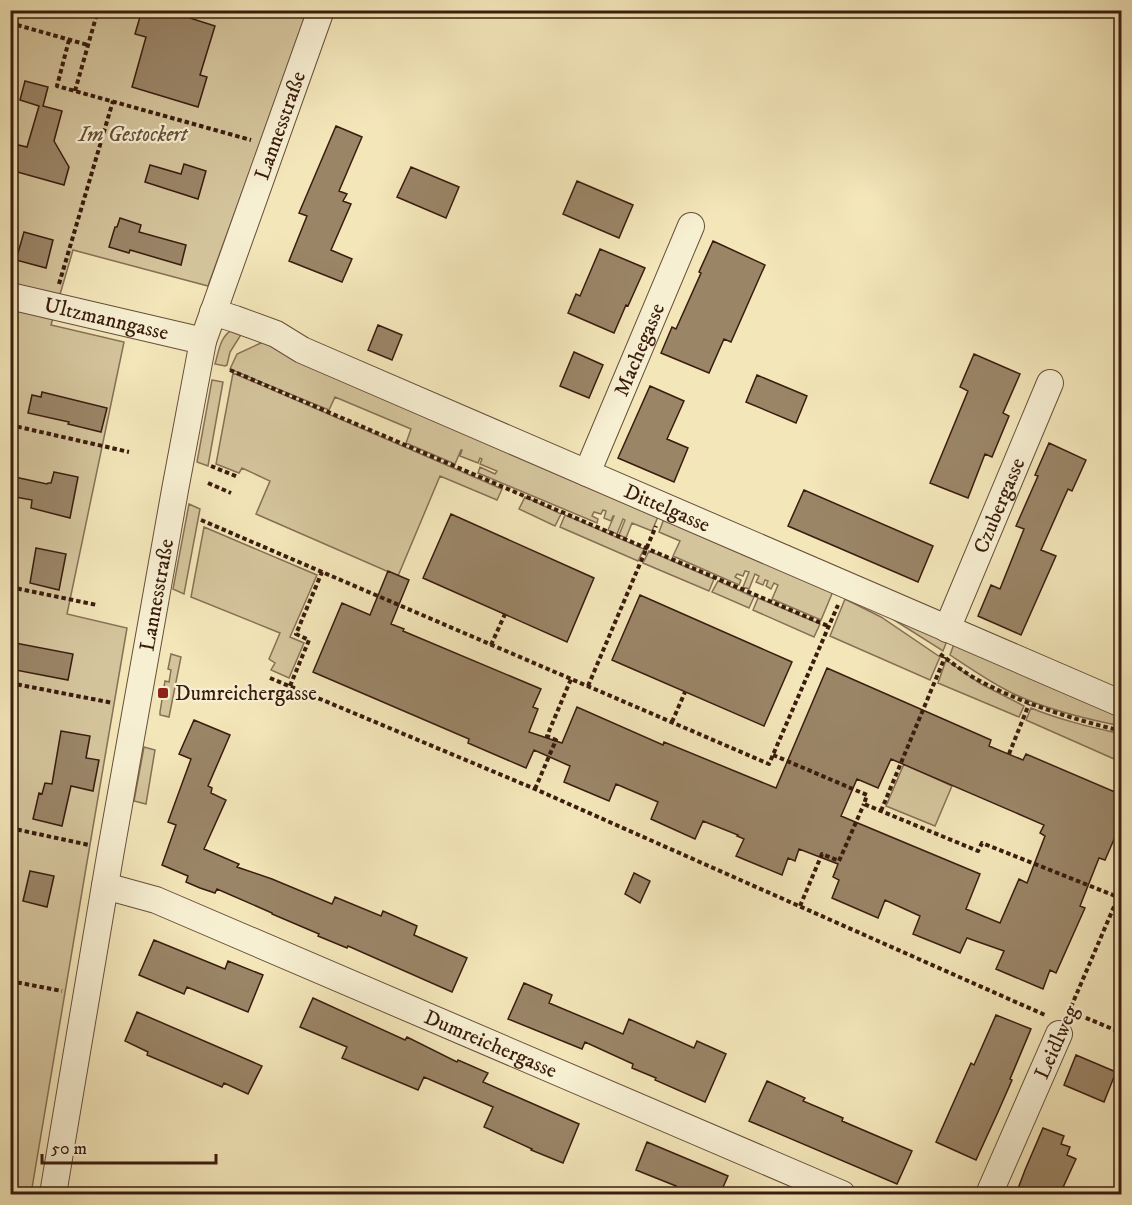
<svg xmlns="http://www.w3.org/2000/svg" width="1132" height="1205" font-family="'IM FELL DW Pica',serif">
<rect width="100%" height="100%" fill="#f3e6b9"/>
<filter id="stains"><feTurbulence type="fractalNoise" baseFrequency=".00333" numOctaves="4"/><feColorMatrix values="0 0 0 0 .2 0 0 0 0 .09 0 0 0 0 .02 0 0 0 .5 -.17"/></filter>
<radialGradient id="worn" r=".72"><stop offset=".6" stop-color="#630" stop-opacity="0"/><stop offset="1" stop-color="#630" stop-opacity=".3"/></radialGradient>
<path fill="#d4c49c" stroke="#877055" stroke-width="1.5" d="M18,11H308L208,286L73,250L51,325L124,342L67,614L127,628L86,868L31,1194H11V36Z
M234,329L244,330L230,352L227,365L225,366L215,364C219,351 220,335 234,329Z
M263,342L660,512L652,531L632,523L626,538L619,535L625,520L623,519L617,534L608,530L614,516H613L611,521L604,518L606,511L603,510L601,514L594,512L592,516L598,519L597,523L478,473L480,467L495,474L497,471L480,464L482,459L480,458L478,463L460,456L462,450H461L455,464L406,443L411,429L335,397L329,410L230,369L237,354Z
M233,373L502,489L497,500L440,476L398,576L256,514L270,481L242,468L239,473L216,464Z
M212,380L223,382L208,466L197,462Z
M525,497L561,514L555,526L519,509Z
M189,504L200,509L184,594L173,589Z
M565,515L644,549L638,561L560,527Z
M665,516L834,589L821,620L772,599L778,585L774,583L771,589L766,586L768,581L765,580L763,585L756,582L759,576L755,574L749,589L743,587L749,572L745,571L743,576L737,574L735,577L741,580L739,585L673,556L680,541L659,532Z
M204,527L317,575L290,637L304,643L289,678L271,670L275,663L269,659L280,633L191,597Z
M649,551L714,579L709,591L643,563Z
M718,581L754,597L749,608L712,592Z
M758,598L820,624L814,637L753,610Z
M845,599L881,617L940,657L930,680L830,636Z
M891,618L948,638L943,651Z
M955,641L1121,712V726C1085,719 1048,710 1014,694C991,683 971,669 950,655Z
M171,654L181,657L169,717L160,715V712L165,681L169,682L171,670L168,669Z
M946,660L981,684L1024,706L1019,717L938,683Z
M1031,708C1060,720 1091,727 1121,734V762L1026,720Z
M144,747L155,750L146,804L134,801Z
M904,764L952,786L935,826L886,806Z"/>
<path fill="#9a8567" stroke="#3a1c0e" stroke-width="1.5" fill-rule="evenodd" d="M142,10H165L215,26L200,75L207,77L198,107L132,87L146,37L135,34Z
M25,81L48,87L43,106L62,111L54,141L69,167L64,185L10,170V143L27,147L39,106L20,100Z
M336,126L362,137L339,191L347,194L343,201L351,204L331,250L352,259L342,282L289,261L307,216L299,213Z
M184,164L206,171L198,199L145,182L150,165L181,174Z
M411,167L459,187L446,218L397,197Z
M577,181L633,205L619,238L563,214Z
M120,218L141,225L139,232L186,245L181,265L130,250L129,253L109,247L115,227H117Z
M24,232L53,240L46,268L16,260Z
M713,241L765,265L731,342L724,339L709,373L661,353L672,327L676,329L701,273L699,272Z
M600,249L645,268L628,306L626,305L614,333L568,313L576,294L580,296Z
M378,325L402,335L392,360L368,350Z
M574,352L603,365L589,398L560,386Z
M974,354L1020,374L1003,413L1009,416L992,457L985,454L968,498L930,483L968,391L960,387Z
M757,375L807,396L796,423L746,402Z
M650,386L684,401L667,439L688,448L674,482L618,458Z
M42,392L107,408L101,432L68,424L69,422L28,413L32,395L41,397Z
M1049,443L1086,460L1072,491L1068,489L1041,550L1056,556L1021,635L978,616L991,585L1000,589L1024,529L1016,526L1038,476L1035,475Z
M54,472L78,477L70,518L31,508L32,500L10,496V476L47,484L48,483H51Z
M804,490L933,546L918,582L788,526Z
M451,514L594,578L567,642L423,578Z
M36,548L66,554L59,590L30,583Z
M388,571L409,580L391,624L404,629L403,631L541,689L533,707L538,709L529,732L562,743L577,707L663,745L664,742L776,788L827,668L991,740L989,746L1023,760L1026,754L1122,795V821L1105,860L1099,858L1080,906L1085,908L1056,973L1050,970L1043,989L996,969L1004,951L967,938L960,953L913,934L920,916L885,900L878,918L832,898L839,880L833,877L838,864L799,849L795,861L788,858L782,875L736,856L744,839L737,836L738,835L703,821L695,839L651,819L658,802L616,784L609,801L564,782L570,766L534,750L526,768L468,743L469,739L313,672L342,603L370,615ZM891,759L1044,825L1040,833L1045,836L1027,883L1019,879L1000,923L966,909L980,874L841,816L857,779L878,788Z
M640,595L792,662L764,726L612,660Z
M10,642L73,654L68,680L10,669Z
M194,720L230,735L208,786L212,788L211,793L226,800L204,849L239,864L237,867L272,879L332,904L335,897L381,916L383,911L417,926L414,935L467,958L452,992L348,946L347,948L318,936L319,934L272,914V913L217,889L215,893L200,888L186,882L188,876L162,865L176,825L168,822L191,759L179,754Z
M61,731L90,736L86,758L99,760L93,791L71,786L62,826L33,819L39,793L42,794L45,783L52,784Z
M30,871L54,876L47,907L23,901Z
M634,873L650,881L640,903L625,894Z
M154,940L225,969L228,961L263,975L248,1012L187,987L184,994L139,975Z
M524,983L552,995L549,1003L623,1034L629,1019L694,1048L697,1041L726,1054L705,1102L655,1080L656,1078L632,1068L633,1064L585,1042L582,1049L508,1019Z
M313,998L405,1040L407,1037L457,1062L458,1060L488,1073L483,1082L579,1124L563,1163L531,1150L532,1149L484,1127L493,1107L424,1077L418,1090L342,1058L347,1047L300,1027Z
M137,1012L262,1066L248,1094L224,1083L222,1087L173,1066L147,1055L148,1052L125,1041Z
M996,1015L1031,1029L1010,1079L1012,1080L998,1112L976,1160L936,1142L971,1063L974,1065Z
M1076,1055L1116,1072L1104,1102L1064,1085Z
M767,1081L805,1098L803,1101L843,1118L842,1121L912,1151L897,1184L749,1121Z
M1043,1128L1064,1136L1061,1144L1070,1147L1067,1155L1076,1159L1060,1194H1016L1025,1170Z
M647,1142L728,1176L720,1194H672L676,1186L636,1170Z"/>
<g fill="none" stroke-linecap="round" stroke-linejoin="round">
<defs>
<g id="street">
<path id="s1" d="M10,296L203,341"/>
<path id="s2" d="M213,312L235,319L276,334L302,350L1122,704"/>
<path id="s3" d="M587,473L691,226"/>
<path id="s4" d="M947,629L1050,383"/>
<path id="s5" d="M105,886L156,900L842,1194"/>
<path id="s6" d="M53,1194L111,850L175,490L203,341L321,10"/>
<path d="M989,1194L1059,1034"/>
</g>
</defs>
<use href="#street" stroke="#684e39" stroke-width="28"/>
<path stroke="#3a1c0e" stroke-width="4" stroke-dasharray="4.5 3" stroke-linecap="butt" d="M10,23L88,45
M69,40L57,86L251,140
M75,91L98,10
M59,284L113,101
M230,370L828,626
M10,425L129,452
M211,466L238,477
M208,483L231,493
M201,520L769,764L838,605
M10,587L97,605
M491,645L505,614
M940,654C952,663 965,673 978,680C1023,704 1072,719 1122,731
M270,678L535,789L1045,1015
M10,683L113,703
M290,686L309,640L296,634L322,572
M588,686L656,526
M672,722L685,692
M1009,754L1029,704
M773,755L867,795L864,804L978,851L982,843L1118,897
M535,789L556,740L547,736L571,679
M881,811L945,657
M10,828L89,845
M800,906L822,854L839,861L864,804
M10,981L62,991
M1072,1012L1122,1033
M1068,1014L1122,888
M10,1189L30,1194"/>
<use href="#street" stroke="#f7efd2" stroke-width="26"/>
</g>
<rect fill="#8f2418" stroke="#f7efd2" stroke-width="2" x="157" y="687" width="12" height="12" rx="3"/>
<g text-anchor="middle" stroke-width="4.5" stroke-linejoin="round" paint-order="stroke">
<g font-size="21" fill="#3a1c0e" stroke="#f7efd2">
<text dy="7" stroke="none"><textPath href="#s6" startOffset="1095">Lannesstraße</textPath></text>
<text dy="7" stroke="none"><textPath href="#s1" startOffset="99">Ultzmanngasse</textPath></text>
<text dy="7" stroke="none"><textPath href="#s3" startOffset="134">Machegasse</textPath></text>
<text dy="7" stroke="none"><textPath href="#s4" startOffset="134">Czubergasse</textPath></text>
<text dy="7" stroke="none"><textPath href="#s2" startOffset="495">Dittelgasse</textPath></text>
<text dy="7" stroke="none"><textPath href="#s6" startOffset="608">Lannesstraße</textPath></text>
<text transform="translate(1056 1042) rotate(-66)" y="7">Leidlweg</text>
<text dy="7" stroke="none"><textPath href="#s5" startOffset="417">Dumreichergasse</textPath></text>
</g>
<g font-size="21" font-style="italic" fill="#684e39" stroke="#f7efd2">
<text x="133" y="141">Im Gestockert</text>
</g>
<g font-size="21" fill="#3a1c0e" stroke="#f7efd2" text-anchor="start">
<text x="175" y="700">Dumreichergasse</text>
</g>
</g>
<rect width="1132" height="1205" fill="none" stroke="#f3e6b9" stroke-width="36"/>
<rect x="12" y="12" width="1108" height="1181" fill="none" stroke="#3a1c0e" stroke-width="3"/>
<rect x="18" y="18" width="1096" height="1169" fill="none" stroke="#3a1c0e" stroke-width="1.5"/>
<path d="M42 1154v9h174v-9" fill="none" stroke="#3a1c0e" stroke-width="3"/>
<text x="51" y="1154" font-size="18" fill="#3a1c0e" stroke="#f7efd2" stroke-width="4.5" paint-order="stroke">50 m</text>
<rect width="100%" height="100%" filter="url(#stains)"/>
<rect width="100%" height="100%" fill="url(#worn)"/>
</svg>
